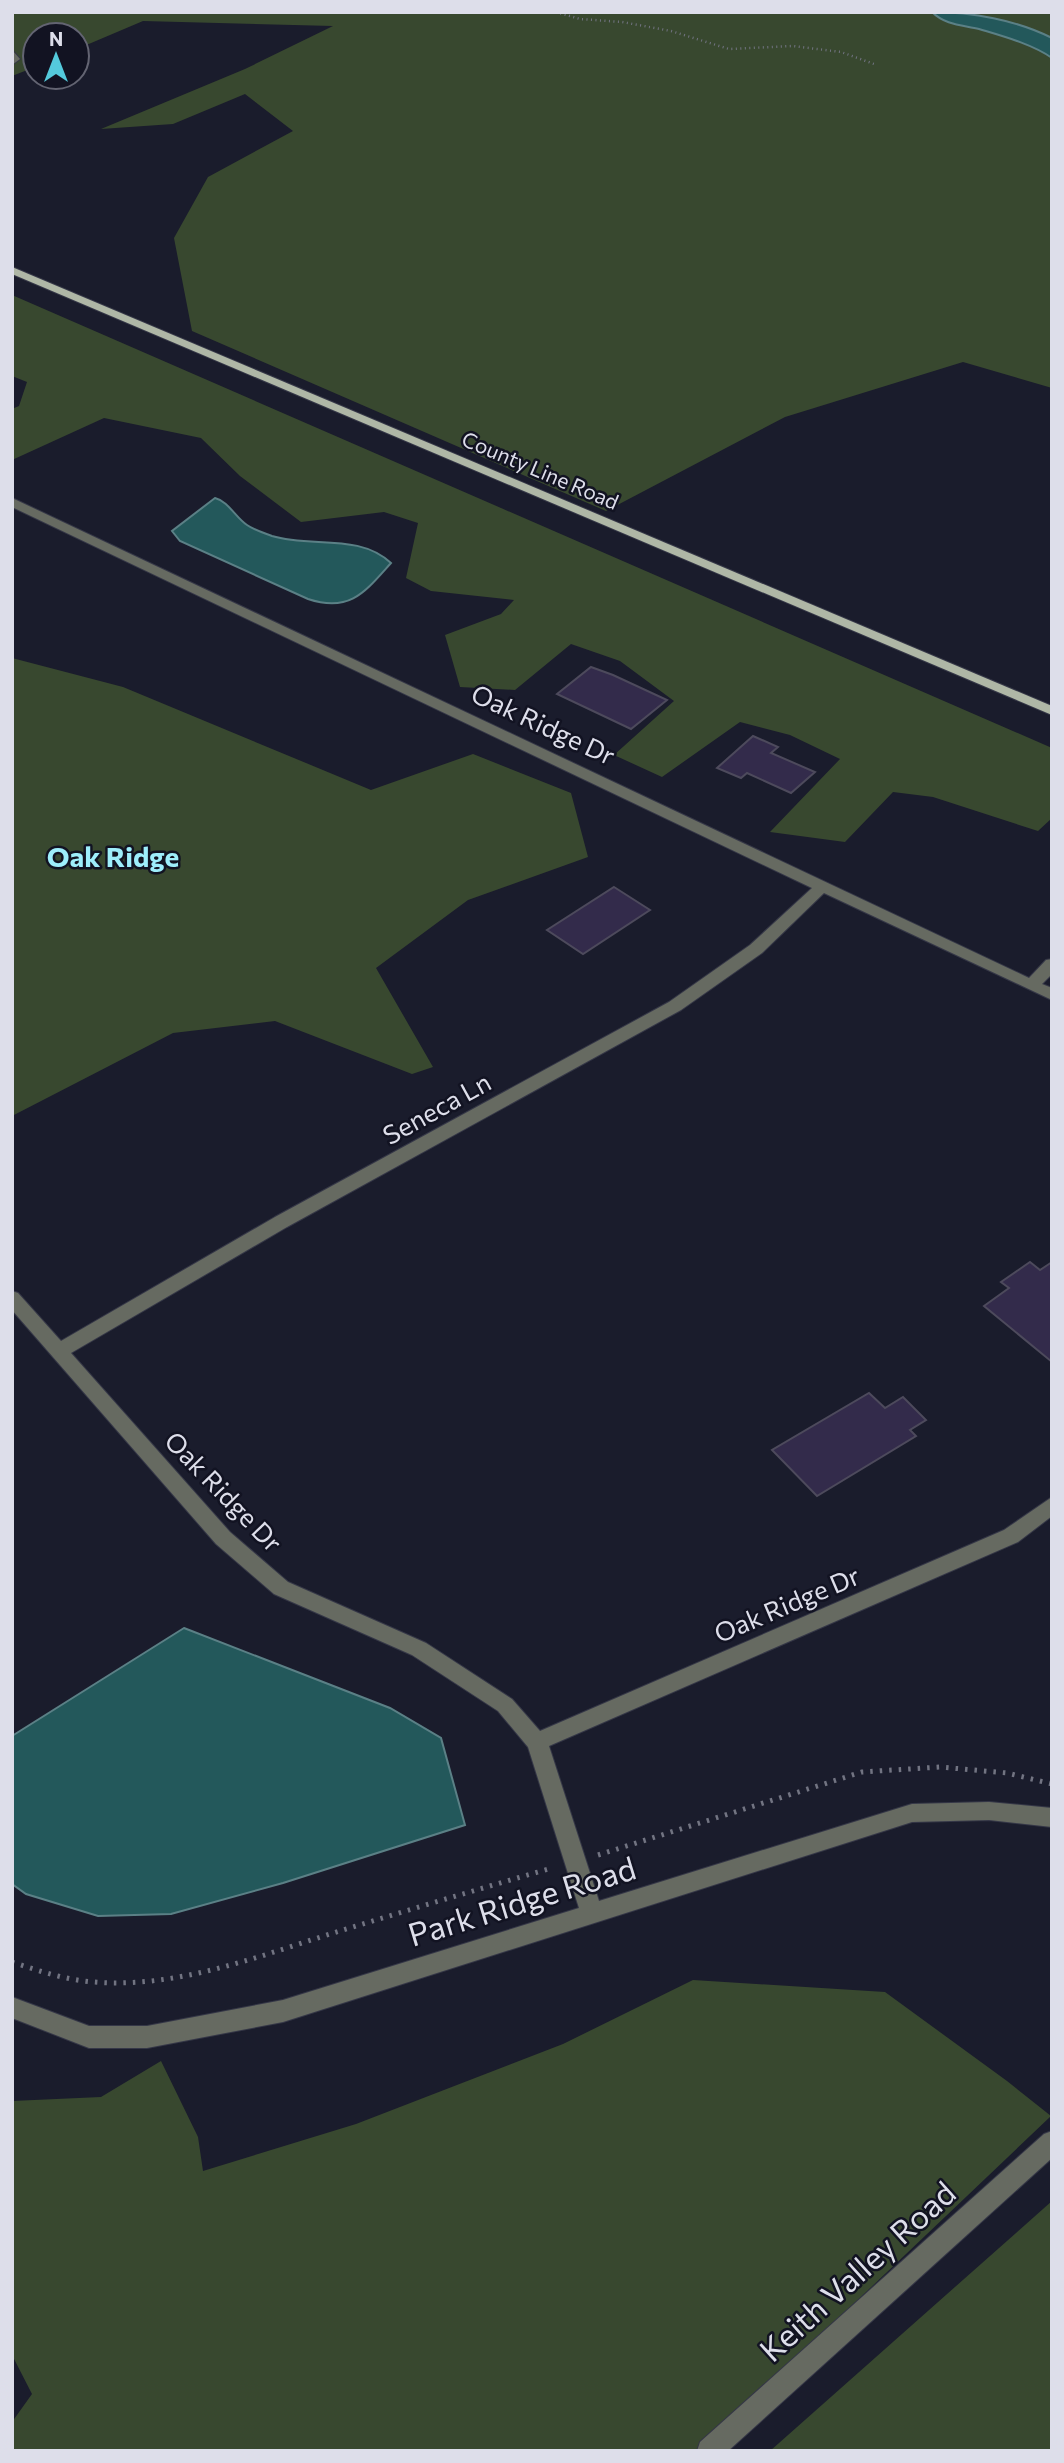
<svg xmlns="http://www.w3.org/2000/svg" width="1064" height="2463" font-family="Commissioner,sans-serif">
<rect width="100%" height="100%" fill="#1a1c2c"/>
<path fill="#38482f" d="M12,12H1052V388L963,362L785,417L606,511L192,331L174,238L208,177L293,131L245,94L173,124L101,129L245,69L333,26L143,21L77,49V35H35V67L12,76Z
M12,295L1052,748V818L1038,831L933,797L893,792L845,842L770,832L840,759L790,735L740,722L662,777L614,755L674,701L620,661L571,644L515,690L460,687L445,635L501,614L514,600L431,591L406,578L418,523L384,512L301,522L240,476L201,438L104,418L12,460V409L19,406L27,382L12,376Z
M12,658L123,687L371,790L473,754L571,793L588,857L468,900L376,968L433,1067L412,1074L275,1021L173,1033L12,1116Z
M693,1980L885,1992L1007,2081L1051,2116L699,2451H12V2422L32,2394L12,2355V2101L101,2097L161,2061L198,2137L203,2171L356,2124L563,2044Z
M1052,2201V2451H770Z"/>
<path fill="#23585b" stroke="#5b8086" stroke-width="2" d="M932,12C972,12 1016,20 1052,38V58C1032,44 1002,36 979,29C962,25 945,25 932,12Z
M215,498C228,501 236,518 247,525C254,530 264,533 272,536C312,548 359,533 391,563C365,592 350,613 308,599L180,541L172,531Z
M184,1628L390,1708L441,1738L465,1825L283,1883L171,1914L98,1916L26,1894L12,1884V1736Z"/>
<path fill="#332b4b" stroke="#4d4a5c" stroke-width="2" d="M591,667L613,675L667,700L631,729L557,694Z
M753,736L778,747L771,753L815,772L791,793L747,773L741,778L717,768Z
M614,887L650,910L583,954L547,930Z
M1030,1262L1040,1270L1052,1262V1362L984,1306L1009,1288L1001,1282Z
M869,1393L885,1408L903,1397L926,1420L910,1430L916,1436L817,1496L772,1450Z"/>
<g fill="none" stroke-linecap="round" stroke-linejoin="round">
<defs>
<path id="minor" d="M12,50L20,59L12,65Z
M12,498L1029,978L1046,960L1052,959V974L1042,984L1052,988V1000L824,893L762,953L681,1010L287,1227L71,1353L230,1532L288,1582L426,1643L512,1699L540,1731L1004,1530L1052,1497V1516L1018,1542L549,1746L599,1901L912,1804L989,1802L1052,1808V1827L989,1820L912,1822L283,2022L147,2048H89L12,2018V1997L89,2026H147L283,2000L579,1908L528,1747L498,1711L412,1655L274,1594L216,1544L12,1310V1291L18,1293L61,1341L275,1217L669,1002L750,945L812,888L12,507Z
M1052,2131V2158L728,2451H697L700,2442L1044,2134Z"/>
<path id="major" d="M12,267L1052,706V715L12,274Z"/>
</defs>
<use href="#minor" stroke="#353747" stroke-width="2"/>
<use href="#major" stroke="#353747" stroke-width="2"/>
<path stroke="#727482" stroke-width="2.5" stroke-dasharray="1 3.5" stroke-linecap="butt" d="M556,12L580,19L622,22L671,31L729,49L793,46L841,52L874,64"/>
<path stroke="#727482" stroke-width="5" stroke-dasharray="2.5 7" stroke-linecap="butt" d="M598,1855L862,1772L940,1767L1007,1773L1052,1784
M12,1962C39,1971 66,1980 94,1982C179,1989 264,1954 343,1930C412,1909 482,1888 552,1868"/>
<use href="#minor" fill="#666a61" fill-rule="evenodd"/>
<use href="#major" fill="#afb7a6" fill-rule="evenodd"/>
</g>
<g text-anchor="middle" stroke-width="5" stroke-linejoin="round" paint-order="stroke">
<g font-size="21" fill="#dddeea" stroke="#121322">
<text transform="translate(540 471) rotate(23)" y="7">County Line Road</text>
</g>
<g font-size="26" fill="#dddeea" stroke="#121322">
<text transform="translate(543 725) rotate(25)" y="9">Oak Ridge Dr</text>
<text transform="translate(437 1109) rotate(-29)" y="9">Seneca Ln</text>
<text transform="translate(223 1492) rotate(46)" y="9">Oak Ridge Dr</text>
<text transform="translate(787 1605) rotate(-23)" y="9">Oak Ridge Dr</text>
</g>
<g font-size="28" font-weight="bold" fill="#9eeefb" stroke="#121322">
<text x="113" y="867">Oak Ridge</text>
</g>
<g font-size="32" fill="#dddeea" stroke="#121322">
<text transform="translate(522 1902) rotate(-17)" y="11">Park Ridge Road</text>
<text transform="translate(858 2272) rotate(-42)" y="11">Keith Valley Road</text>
</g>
</g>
<rect width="1064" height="2463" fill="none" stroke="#dddeea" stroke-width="28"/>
<g transform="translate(56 56)"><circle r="33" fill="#121322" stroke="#636472" stroke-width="2"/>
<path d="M0-5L12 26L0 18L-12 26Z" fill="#54cadc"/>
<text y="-10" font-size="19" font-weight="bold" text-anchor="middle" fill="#dddeea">N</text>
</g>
</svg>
